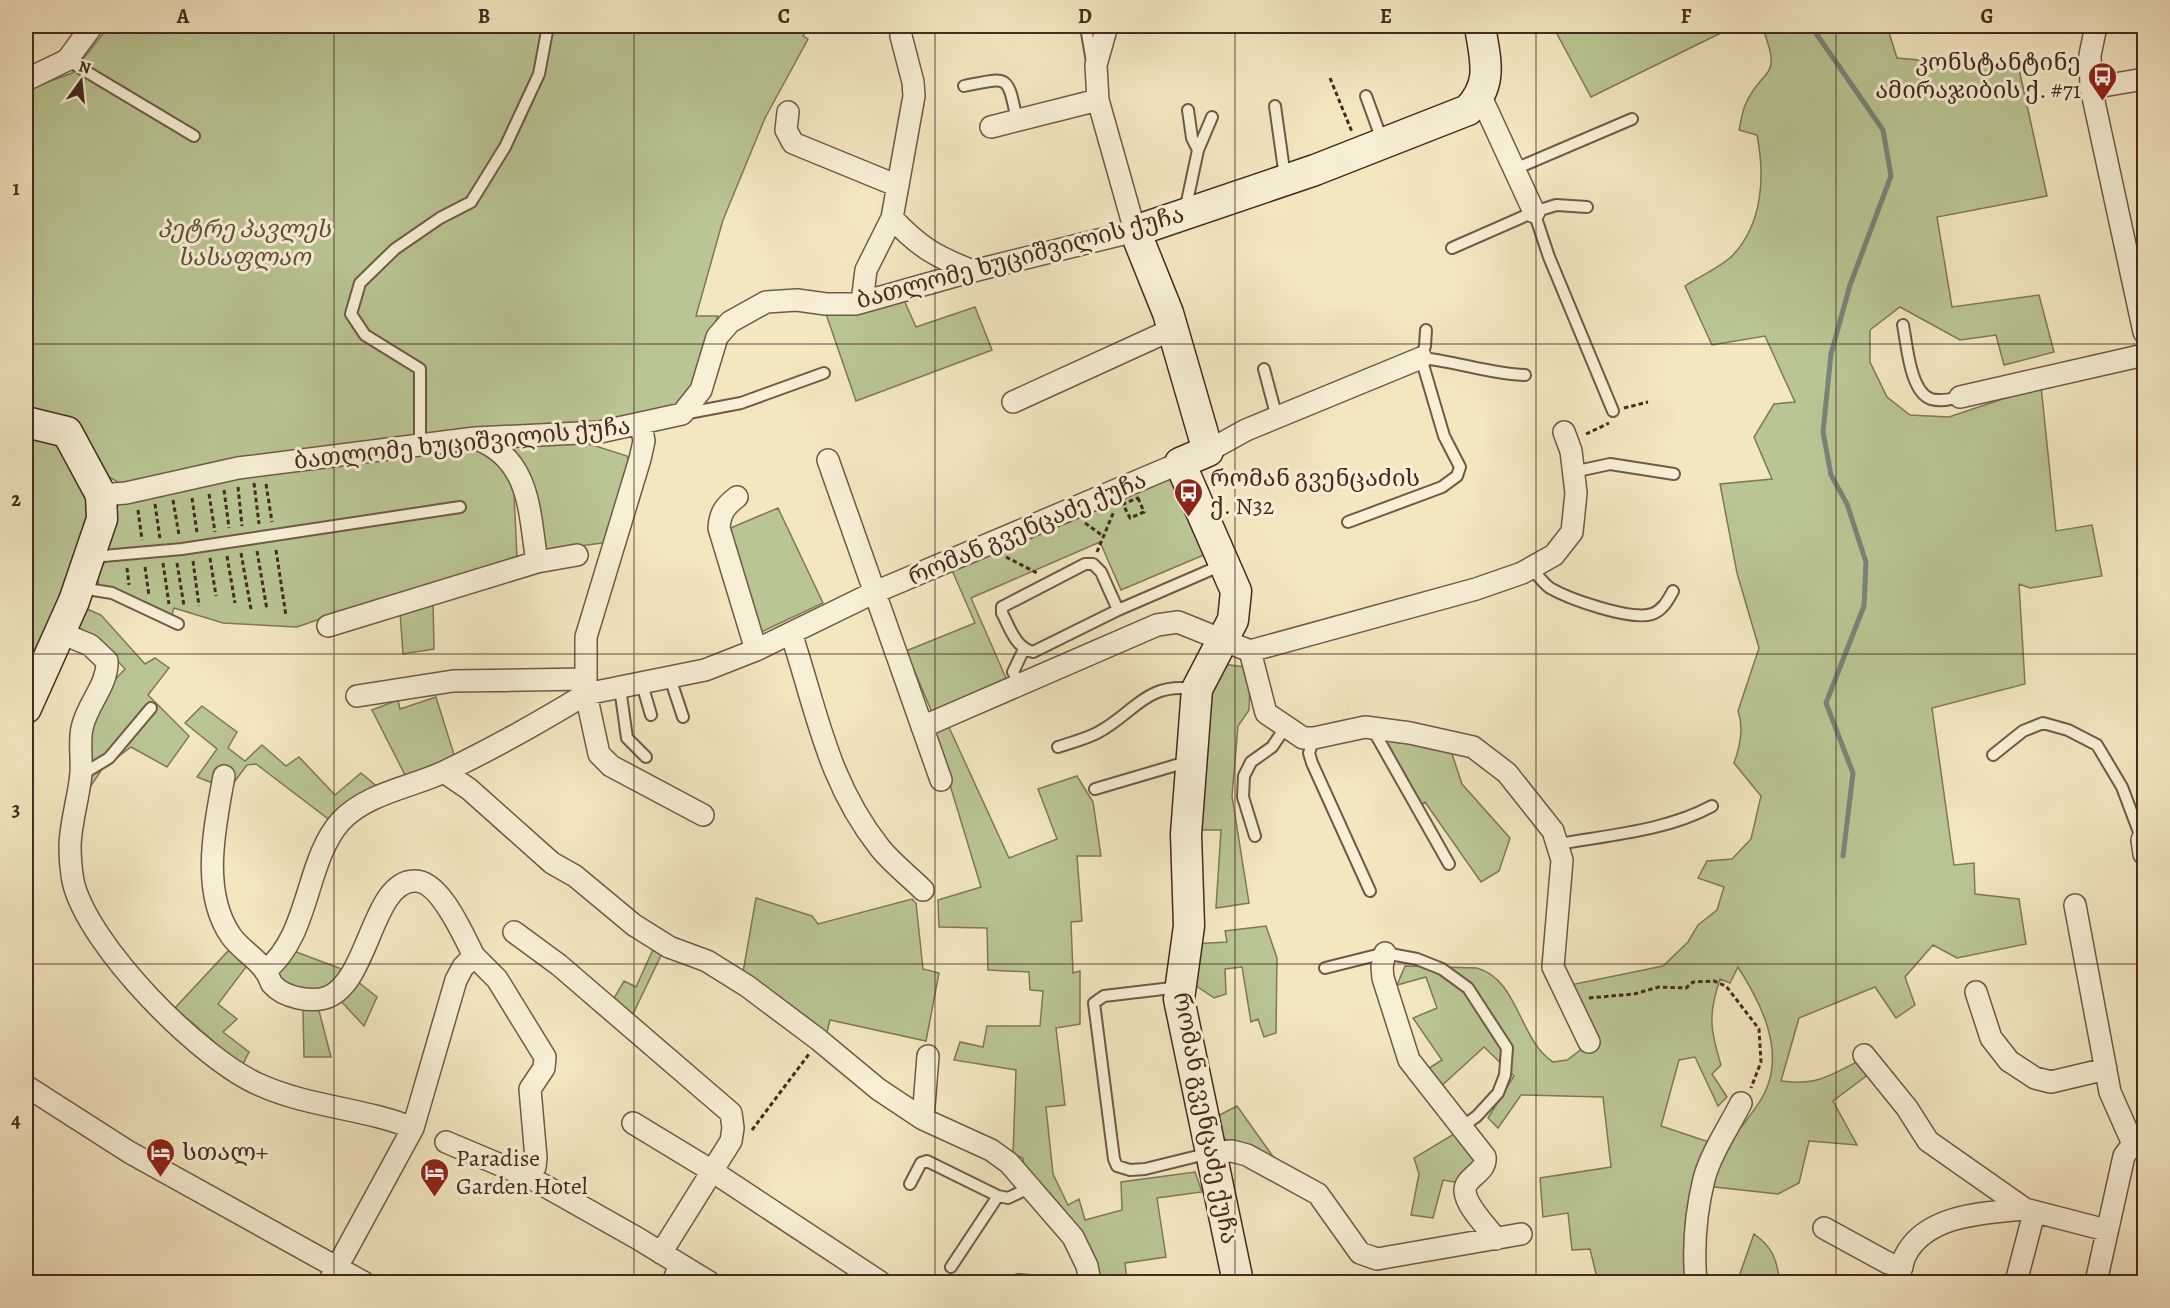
<svg xmlns="http://www.w3.org/2000/svg" width="2170" height="1308" font-family="Alegreya,'Noto Serif Georgian',serif">
<rect width="100%" height="100%" fill="#f3e7c0"/>
<filter id="stains"><feTurbulence type="fractalNoise" baseFrequency=".00333" numOctaves="4"/><feColorMatrix values="0 0 0 0 .2 0 0 0 0 .09 0 0 0 0 .02 0 0 0 .5 -.17"/></filter>
<radialGradient id="worn" r=".72"><stop offset=".6" stop-color="#630" stop-opacity="0"/><stop offset="1" stop-color="#630" stop-opacity=".3"/></radialGradient>
<path fill="#b9c593" stroke="#7f7859" stroke-width="1.5" d="M109,26H809L803,36L808,39L765,118L723,220L696,316H718L700,362L693,394L685,403L640,418L123,485L100,472L71,590L26,692V90L72,73Z
M1567,26H1735L1591,97L1557,34Z
M1739,26H1887L1897,58L2019,69L2047,196L1937,217L1952,307L2039,295L2054,352L2004,365L1996,335L1960,340L1900,307L1870,330V362L1887,397L1910,415L1949,417L2041,386L2056,531L2092,525L2102,576L2030,588L2019,584L2025,684L1932,708L1954,865L1974,863L1975,894L2019,899L2026,944L1957,958L1933,945L1905,977L1915,1005L1896,1018L1875,987L1799,1018L1781,1081C1816,1086 1832,1075 1862,1059L1873,1071L1833,1101L1857,1145L1809,1141L1799,1183L1778,1194L1706,1186C1712,1174 1717,1160 1725,1149C1737,1130 1755,1113 1765,1092C1785,1050 1761,1003 1738,967L1730,983L1720,979C1708,1015 1710,1029 1721,1065L1712,1074L1727,1097L1718,1106L1695,1057L1679,1060L1661,1126L1715,1144L1687,1282H1598L1590,1249L1572,1250L1568,1213L1543,1217L1540,1178L1611,1167L1603,1097L1521,1095L1498,1128L1488,1118L1514,1076L1484,1047L1438,1089L1426,1070L1442,1060L1413,1018L1437,1008L1426,977L1397,985L1405,966L1477,968C1519,980 1519,1040 1553,1062L1567,1060L1583,1048L1565,986L1663,966L1688,942L1698,925L1717,910L1724,887L1698,878L1707,861L1732,859L1751,839L1761,796L1734,763C1740,747 1744,728 1738,711L1759,648L1737,573L1720,484L1772,479L1754,437L1774,404L1795,402L1765,336L1712,345L1685,286C1700,276 1721,267 1733,255C1763,223 1765,176 1757,135L1739,130C1741,122 1742,111 1746,103C1763,67 1782,79 1764,32Z
M903,298L916,327L975,307L992,350L856,401L825,311Z
M574,439L627,456L630,466L609,542L544,551C537,513 535,475 508,445Z
M477,448L499,456L514,494L517,558L346,610L297,627L223,623L174,608L171,617L99,585L94,562L107,519L121,502L149,493L325,464Z
M1168,476L1175,477L1213,551L1121,590L1100,542L971,598L1009,685L934,717L906,651L975,623L951,568Z
M778,508L823,603L757,634L726,530Z
M433,601L434,649L403,654L400,612Z
M87,609L101,615L145,664L155,658L169,668L148,695L189,736L167,767L131,747L102,769L87,792C88,740 85,709 125,669L95,636L71,624Z
M1223,664L1244,667L1250,684L1249,710L1238,726L1232,796L1249,903L1216,908L1221,830H1192L1206,685Z
M436,697L456,761L408,781L372,710L398,700L400,709Z
M202,706L237,732L228,748L245,761L262,745L286,766L299,757L335,795L361,773L381,790L331,821L256,764L247,765L226,793L215,784L197,777L217,749L185,723Z
M947,723L1009,858L1057,839L1038,789L1077,776L1093,802L1101,856H1077L1082,921L1071,922L1073,973L1080,971V1024L1056,1028L1065,1105L1046,1107L1053,1174L1068,1205L1079,1199L1085,1220L1122,1210L1121,1182L1195,1172L1202,1192L1157,1198L1166,1257L1125,1263L1127,1282H1097L1024,1174L1023,1158L1013,1154L1016,1070L954,1060L960,1042L983,1047L987,1026H1040L1043,991L1030,990L1029,972L988,970L987,928L939,927L938,900L981,887L933,729Z
M1378,733L1449,745L1462,784L1510,838L1499,871L1481,882L1425,802L1420,805Z
M756,898L812,916L818,924L912,899L916,903L923,969L939,973L926,1041L830,1020L827,1032L804,1025L742,978Z
M1266,926L1277,958L1276,1033L1264,1037L1258,1019L1251,1022L1242,967L1225,969L1226,994L1214,998L1186,979L1192,944L1227,942L1225,931Z
M656,943L665,947L632,1016L613,1000L624,981L636,987Z
M229,950L240,956L246,967L218,1004L237,1019L223,1032L249,1052L242,1066L175,1008Z
M291,950L347,971L323,993C307,992 286,990 277,975Z
M357,981L377,997L364,1026L339,999Z
M318,1007L331,1057H304L303,1009Z
M1237,1106L1279,1165L1218,1136L1206,1122Z
M1459,1131L1481,1159L1460,1183L1443,1180L1433,1218L1411,1215L1419,1174L1414,1158Z
M1754,1234C1771,1246 1776,1257 1779,1277L1773,1282H1737Z"/>
<g fill="none" stroke-linecap="round" stroke-linejoin="round">
<path stroke="#79837a" stroke-width="5" d="M1811,26L1883,130L1891,176L1850,285L1831,354L1823,432L1831,475L1847,504L1866,562L1864,606L1826,703L1853,773L1843,856"/>
<defs>
<path id="lane" d="M1087,33L1092,62
M67,60L194,136
M964,86C1010,77 1007,74 1017,120
M1366,96L1382,140
M1275,106L1285,177
M1188,110L1192,138L1198,150
M1515,169L1632,119
M1185,211L1198,150L1212,117
M1534,212L1549,257L1613,411
M1452,248L1534,212L1556,205L1587,207
M1903,325C1907,345 1910,392 1931,399C1941,402 1951,399 1960,397
M1421,358C1456,361 1489,374 1525,375
M1264,369L1277,418
M683,414L741,403L824,373
M420,445V369L365,335L351,314L360,283L395,249L440,218L471,202L505,147L539,74L548,26
M1573,472L1610,464L1674,474
M1348,522L1442,487L1457,476L1460,467L1444,436L1421,358L1425,346L1426,330
M92,557L182,549L460,507
M1531,568C1537,574 1543,583 1550,588C1569,599 1631,621 1652,614C1663,610 1668,600 1673,591
M81,588L112,593L178,624
M1118,610L1101,572L1093,564H1085L1002,607V613C1010,628 1015,647 1033,652L1118,610L1222,565
M670,678L683,717
M642,684L651,715
M1020,684L1013,672L1024,649
M620,688L627,738L646,757
M1372,728L1449,864
M1314,738L1309,753L1312,763L1370,891
M1058,747C1070,743 1085,739 1097,733C1135,713 1145,682 1194,689
M1993,755L2023,731L2043,723L2068,730L2097,745L2122,787L2142,840
M81,775L109,758L151,708
M1095,789L1190,761
M1255,836L1243,797L1244,776L1251,762L1272,747L1285,728
M1558,844C1609,835 1666,831 1712,806
M1325,968L1385,953L1417,959L1442,969L1468,988L1507,1048L1505,1075L1498,1093L1477,1116L1462,1127
M1180,987L1104,996L1094,1003L1114,1159L1117,1166L1130,1170L1145,1169L1210,1153
M910,1184L921,1163L927,1161L998,1196L1008,1198L1031,1187
M951,1267L998,1196
M1018,1280L1044,1282"/>
<path id="street" d="M2095,31L2090,55L2091,88L2144,332
M26,80L67,60L92,26
M2091,88L2144,79
M1481,97L1534,212
M788,112L786,130L793,143L898,186
M991,127L1098,100
M892,218C919,247 936,257 973,271
M862,302L866,270L892,218L914,96L913,82L901,36
M1960,397L2144,355
M1013,402L1173,329
M477,439C531,460 529,512 537,562
M1208,451L1246,430L1421,358
M828,460L941,780
M101,495L126,493L238,468L475,438L600,432L682,414L701,390L717,337L730,322L766,302L797,300L826,304H856L973,271L1135,231L1098,100L1096,65L1107,26
M737,497C725,506 720,513 719,528L756,650
M328,626L537,562L577,555
M61,633L90,645L107,661C108,685 87,704 82,728C79,742 82,758 81,773C79,797 71,820 70,845C70,856 71,870 73,881C87,945 201,1060 260,1085C309,1107 363,1108 413,1128
M791,633C817,711 827,781 880,848C892,863 909,876 923,890
M1250,651L1266,713L1303,738H1314L1365,727L1410,733L1473,747L1507,773L1553,831L1562,860L1553,967L1589,1042
M357,696L453,681L584,679
M922,727L1157,625L1178,622L1250,651L1476,589L1522,573L1554,555L1572,532L1576,493L1571,451L1564,432
M444,772L469,789L552,863L575,876L634,925L669,947L707,961L747,986L819,1040L878,1089L923,1119L991,1150L1009,1163L1073,1237L1087,1266L1090,1282
M224,776C215,826 200,891 231,936C241,950 257,958 266,972C269,976 270,981 272,984C284,998 312,1003 328,997C369,980 372,882 414,881C440,879 464,937 474,956L463,967L456,980L413,1128L329,1282
M703,815L611,766L599,754L586,694L705,670L756,650L873,593L1180,463
M2144,836L2142,840L2144,854
M2075,905L2110,1092L2133,1144
M514,932L559,965L731,1113L733,1128L731,1141L661,1253
M1385,953L1382,967L1383,978L1409,1060L1485,1157C1487,1173 1464,1177 1465,1191C1466,1207 1487,1226 1496,1239
M474,956L497,979L545,1057L544,1068L530,1089L536,1158L535,1167L529,1177
M265,971C310,936 305,862 340,822C366,793 413,787 446,771C494,748 540,722 586,694V637L640,459L644,441L641,424
M1976,992L1991,1038L2009,1061L2035,1078L2051,1082L2106,1069
M1864,1055L1907,1108L1928,1141L2025,1209L2106,1230
M26,1086L129,1152L363,1282
M923,1119L928,1056
M633,1123L712,1171L880,1282
M446,1142L529,1177L637,1238L709,1282
M1210,1153L1232,1151L1247,1155L1318,1194L1360,1253L1377,1259L1521,1234
M1824,1228L1888,1263L1902,1267
M673,1282L680,1265
M1696,1282C1693,1250 1696,1212 1704,1179C1711,1153 1729,1127 1741,1103
M1898,1282C1900,1274 1902,1264 1905,1256C1926,1214 1985,1213 2025,1209
M2016,1282L2034,1213
M2096,1282L2124,1156L2133,1144"/>
<path id="secondary" d="M26,422L67,432L101,495L102,519L74,601L26,708
M1238,1282L1179,999L1189,926L1186,834L1197,689L1233,620L1236,591L1180,463L1208,451L1168,313L1135,231L1315,170L1468,110C1494,83 1485,60 1480,26"/>
</defs>
<use href="#lane" stroke="#705947" stroke-width="14"/>
<use href="#street" stroke="#705947" stroke-width="24"/>
<use href="#secondary" stroke="#452a1f" stroke-width="33"/>
<path stroke="#452a1f" stroke-width="3" stroke-dasharray="4.5 3" stroke-linecap="butt" d="M1330,78L1352,132
M1624,408L1648,402
M1586,434L1609,423
M254,483L259,524
M266,484L272,522
M238,487L242,526
M224,490L229,528
M209,494L215,532
M192,498L197,533
M1138,498L1144,512L1130,518L1123,504Z
M173,500L179,535
M155,504L160,539
M138,510L142,540
M1085,523L1103,536
M276,550L286,616
M257,551L267,610
M1097,552L1114,511
M241,553L251,609
M227,556L235,603
M1006,557L1037,573
M210,558L216,596
M193,561L199,606
M163,563L169,604
M177,563L184,606
M145,567L149,596
M127,568L129,585
M1589,998L1634,994L1659,987L1686,988L1693,982L1714,981L1726,986L1759,1029L1761,1062L1751,1088
M752,1130L809,1054"/>
<use href="#lane" stroke="#f7efd6" stroke-width="10"/>
<use href="#street" stroke="#f7efd6" stroke-width="21"/>
<use href="#secondary" stroke="#f7efd6" stroke-width="30"/>
</g>
<path fill="none" stroke="#452a1f" stroke-width="1.5" stroke-opacity="0.55" d="M334,26V1282M634,26V1282M935,26V1282M1235,26V1282M1536,26V1282M1836,26V1282M26,344H2144M26,654H2144M26,964H2144"/>
<defs>
<symbol id="bus-pin" viewBox="-11 -11 22 30"><path d="M0 17L-7.5 6A9.5 9.5 0 1 1 7.5 6Z" fill="#8f2418" stroke="#f7efd6"/><path d="M-5-6H5V4H4V6H2V4H-2V6H-4V4H-5ZM-3.5-4V0h7V-4ZM-3.5 1.2v1.5H-2V1.2ZM2 1.2v1.5H3.5V1.2Z" fill="#fff"/></symbol>
<symbol id="hotel-pin" viewBox="-11 -11 22 30"><path d="M0 17L-7.5 6A9.5 9.5 0 1 1 7.5 6Z" fill="#8f2418" stroke="#f7efd6"/><path d="M-6-4.5h1.5V1H6V5H4.5V3h-9V5H-6ZM-4 0a1.8 1.8 0 1 1 3.6 0ZM.5 0V-2.5h3Q6-2.5 6 0Z" fill="#fff"/></symbol>
</defs>
<g fill-rule="evenodd">
<use href="#bus-pin" x="2086" y="60" width="33" height="45"/>
<use href="#bus-pin" x="1172" y="476" width="33" height="45"/>
<use href="#hotel-pin" x="144" y="1136" width="33" height="45"/>
<use href="#hotel-pin" x="418" y="1156" width="33" height="45"/>
</g>
<g text-anchor="middle" stroke-width="6" stroke-linejoin="round" paint-order="stroke">
<g font-size="24" fill="#452a1f" stroke="#f7efd6" text-anchor="start">
<text x="2081" y="70" text-anchor="end">კონსტანტინე<tspan x="2081" dy="28">ამირაჯიბის ქ. #71</tspan></text>
<text x="1210" y="486">რომან გვენცაძის<tspan x="1210" dy="28">ქ. N32</tspan></text>
<text x="182" y="1160">სთალ+</text>
<text x="456" y="1166">Paradise<tspan x="456" dy="28">Garden Hotel</tspan></text>
</g>
<g font-size="24" font-style="italic" fill="#62513c" stroke="#f7efd6">
<text x="244" y="237">პეტრე პავლეს<tspan x="244" dy="28">სასაფლაო</tspan></text>
</g>
<g font-size="24" fill="#452a1f" stroke="#f7efd6">
<text transform="translate(1020 257) rotate(-15)" y="8">ბათლომე ხუციშვილის ქუჩა</text>
<text transform="translate(462 443) rotate(-6)" y="8">ბათლომე ხუციშვილის ქუჩა</text>
<text transform="translate(1027 528) rotate(-23)" y="8">რომან გვენცაძე ქუჩა</text>
<text transform="translate(1206 1118) rotate(79)" y="8">რომან გვენცაძე ქუჩა</text>
</g>
</g>
<rect width="2170" height="1308" fill="none" stroke="#f3e7c0" stroke-width="66"/>
<g transform="translate(81 81) rotate(15)" stroke="#f7efd6" stroke-width="4.5" paint-order="stroke">
<path d="M0-4.5L10 22L0 15L-10 22Z" fill="#452a1f"/>
<text y="-9" font-size="16" font-weight="bold" text-anchor="middle" fill="#452a1f">N</text>
</g>
<rect x="33" y="33" width="2104" height="1242" fill="none" stroke="#452a1f" stroke-width="2"/>
<g font-size="20" text-anchor="middle" font-weight="bold" fill="#452a1f">
<text x="183" y="23">A</text>
<text x="484" y="23">B</text>
<text x="784" y="23">C</text>
<text x="1085" y="23">D</text>
<text x="1386" y="23">E</text>
<text x="1686" y="23">F</text>
<text x="1987" y="23">G</text>
<text x="16" y="195">1</text>
<text x="16" y="506">2</text>
<text x="16" y="816">3</text>
<text x="16" y="1127">4</text>
</g>
<rect width="100%" height="100%" filter="url(#stains)"/>
<rect width="100%" height="100%" fill="url(#worn)"/>
</svg>
